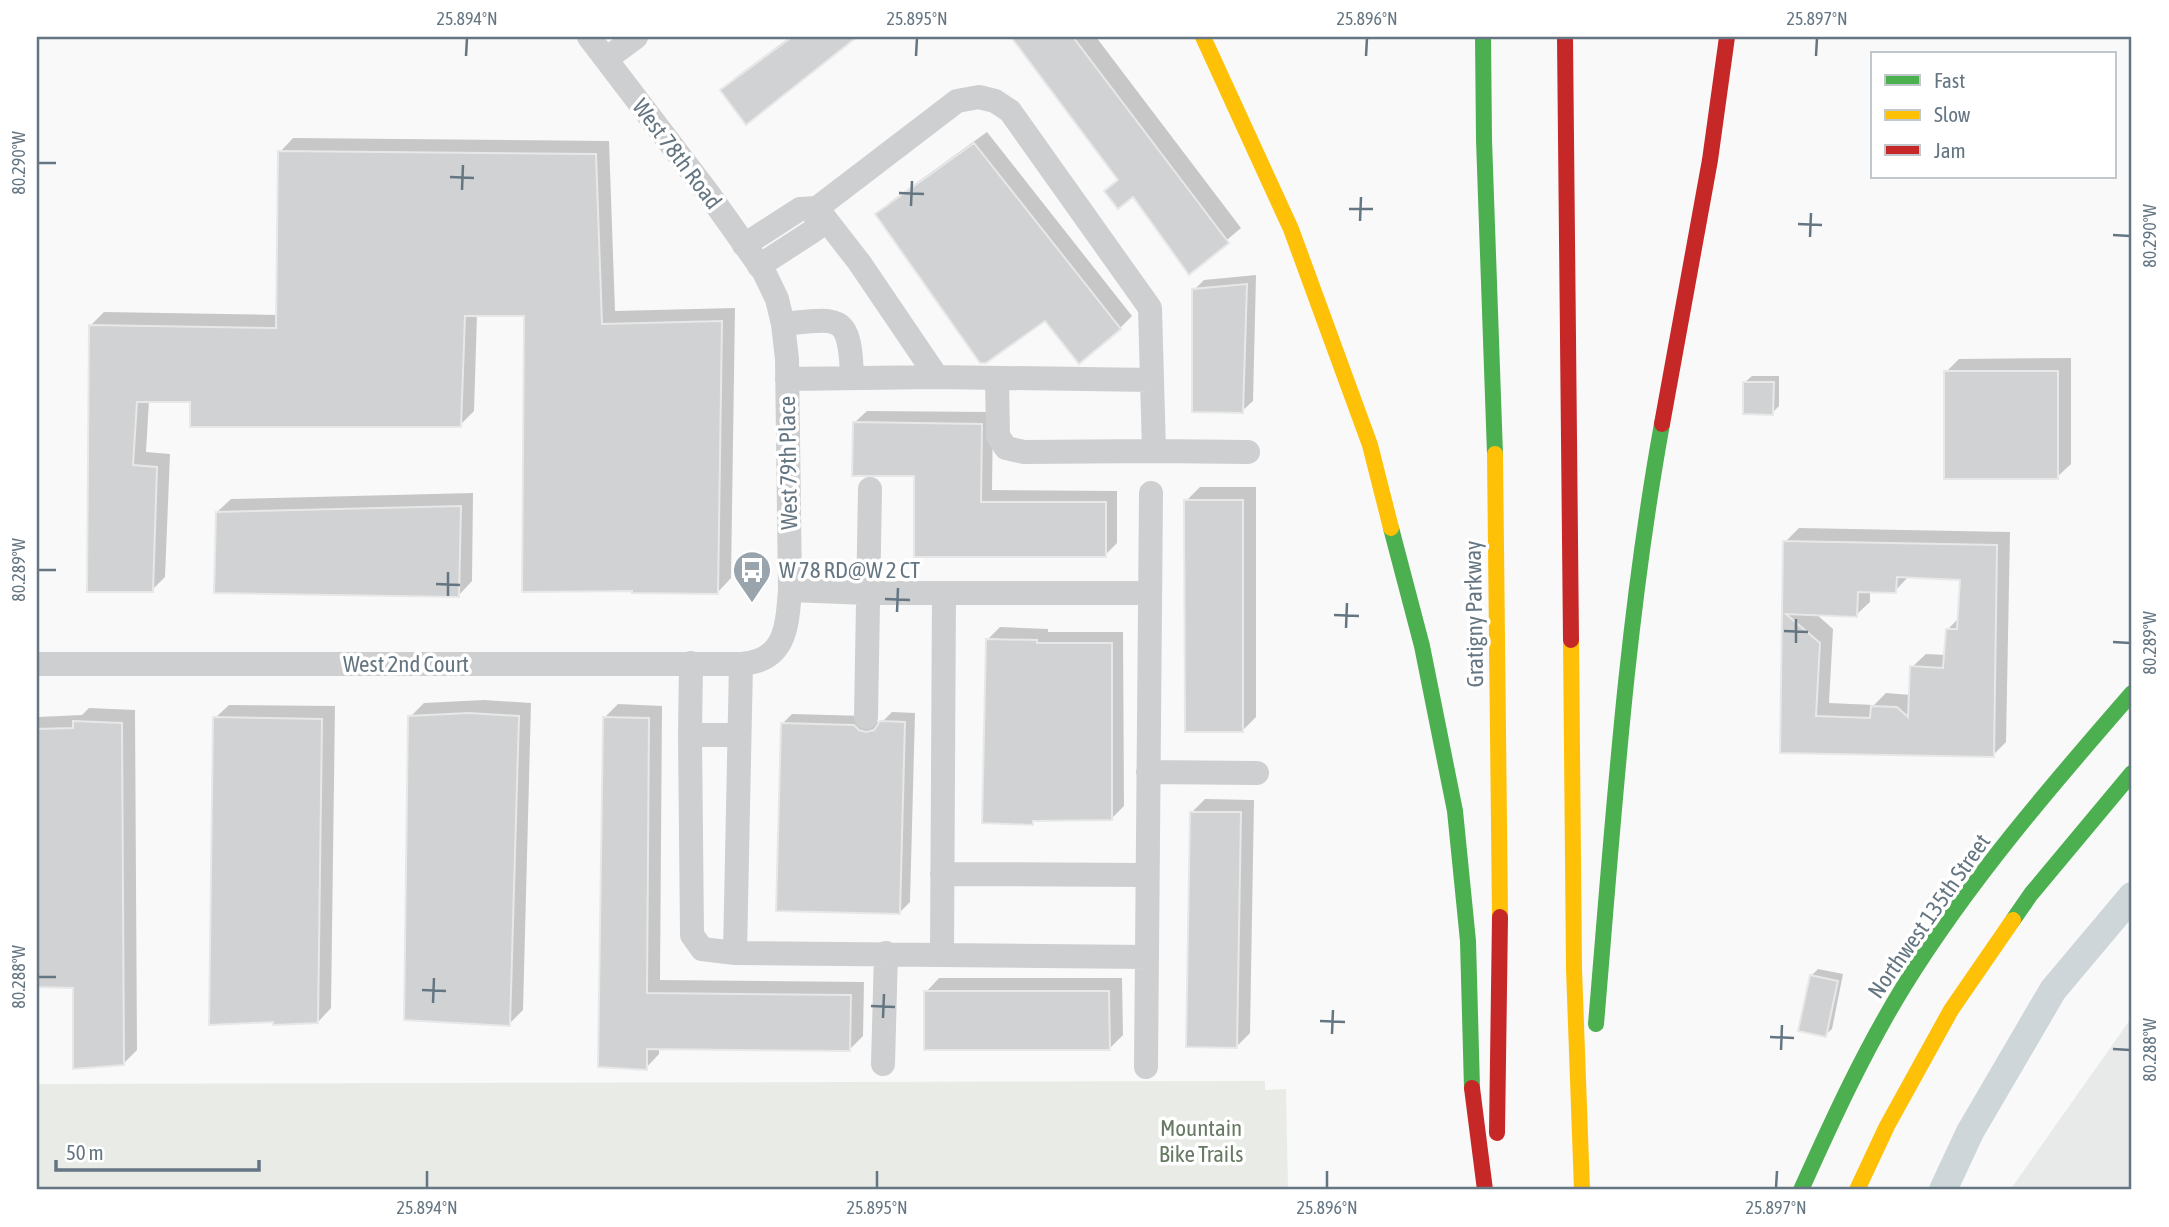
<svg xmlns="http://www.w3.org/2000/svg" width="2169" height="1227" font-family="'Asap Condensed',sans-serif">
<rect width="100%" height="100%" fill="#f9f9f9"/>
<path fill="#e8e9e9" d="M2132,1017V1190H2010Z"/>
<path fill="#e8ebe6" d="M1265,1081V1090L1286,1089L1288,1190H37V1084Z"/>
<path fill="#0003" fill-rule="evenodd" d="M790,37H854L746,122L722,90L736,77Z
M1014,37H1096L1241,228L1189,272L1133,195L1106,191L1119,178Z
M987,132L1132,316L1120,328L878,214L890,202Z
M293,138L609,141L615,311L735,308L731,578L718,592L526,314H477L474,411L460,425L192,400H149L146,452L170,454L165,577L152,590L90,326L104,312L278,315L280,152Z
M1256,275L1253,401L1242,411L1194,290L1204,280Z
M2071,358V464L2057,477L1946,372L1959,359Z
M1752,376H1779V406L1772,413L1745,382Z
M867,411L993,412L992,490L1117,491V543L1105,555L916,475L854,423Z
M1200,487H1256V717L1242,731L1186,501Z
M473,493L472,581L459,595L217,512L231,499Z
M1799,528L2010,532L2006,742L1993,755L1781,751L1785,542ZM1909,576L1962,578L1959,618L1948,629L1946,655L1926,654L1912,667L1911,695L1886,693L1874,705L1829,703L1833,629L1815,613L1856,615L1870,602V590L1895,591Z
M1000,627L1048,629V632H1123L1124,806L1112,818L1036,819L1032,823L988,639Z
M484,700L531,703L523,1010L509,1024L410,717L424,703Z
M618,704L662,706L660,980L864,982L863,1036L850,1049L659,1047V1054L646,1068L604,718Z
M229,705L335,706L331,1008L318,1022L275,1020L215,718Z
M89,708L135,710L137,1050L124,1063L74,986H37V717L82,715Z
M892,712L915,713L910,902L900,912L782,724L792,714L865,716L869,720L878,722L883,721Z
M1205,799L1254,800L1250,1033L1237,1046L1191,813Z
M1818,969L1843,974L1832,1029L1825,1035L1811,976Z
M939,978H1122L1123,1035L1109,1049L926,992Z"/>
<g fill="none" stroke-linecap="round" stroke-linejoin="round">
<path stroke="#ced6d9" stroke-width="28" d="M1943,1190L1970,1132L2053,990L2132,896"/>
</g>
<path fill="#d0d2d3" stroke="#e8e8e8" stroke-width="2" fill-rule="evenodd" d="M792,37H857L746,125L720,90Z
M1011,37H1073L1229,243L1189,275L1133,197L1118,209L1104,191L1118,180Z
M974,143L1121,329L1079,364L1045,321L986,363H980L875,214Z
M278,151L596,154L602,324L722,321L718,594L632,593V591L522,592L524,316H465L461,427H190V402H137L133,465L157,467L153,592H87L89,325L276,328Z
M1247,284L1243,413L1192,412V289Z
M1944,371H2058V479H1944Z
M1743,382H1774L1773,415L1743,414Z
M853,422L982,424L981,502H1106V557H914V476H852Z
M1184,500H1243V732H1185Z
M461,506L459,597L214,593L216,512Z
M1783,541L1997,545L1994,757L1780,753ZM1897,577L1960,580L1957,629H1946L1943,668L1910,666L1908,717L1897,707L1871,706L1870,718L1816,716L1820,643L1786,614L1857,617L1858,592L1896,593Z
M986,639L1037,640V643H1112V820L1033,821V825L982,823Z
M469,713L519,716L510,1026L404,1020L408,716Z
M213,717L322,719L318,1023L273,1025V1022L209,1025Z
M603,717L649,718L647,993L851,995L850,1051L647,1049V1070L598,1067Z
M73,721L122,723L124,1065L73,1069V988L37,987V729L73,728Z
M880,721L905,722L900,914L776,911L781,723L854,725L859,730L866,732L874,730Z
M1190,812H1241L1237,1048L1186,1047Z
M1810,975L1838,981L1826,1037L1798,1031Z
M924,991H1109L1110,1050H924Z"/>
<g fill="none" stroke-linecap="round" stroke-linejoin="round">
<path stroke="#cecfd0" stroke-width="24" d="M606,59L636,37
M979,97L995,101L1010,111L1150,308L1152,380L937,377L859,262L817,208L957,101Z
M744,245L800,209L817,208L816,229L759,266
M783,324C840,318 850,313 852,377
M997,378L998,436L1006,448L1024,452L1154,451L1152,380
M787,379L937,377
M1154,451L1248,452
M790,590L868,593H1150
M691,663L690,735L692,935L702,949L735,953L1147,957
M37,664H741C786,661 787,627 790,590L787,359L783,324L777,299L764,272L708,193L589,37
M866,717L870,489
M690,735H739
M1148,772L1257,773
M942,874L1147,875
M735,953L741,664
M942,953L944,593
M883,1064L886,953
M1146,1067L1151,493"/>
<path stroke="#4caf50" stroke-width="16" d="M1483,37L1484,140L1495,454
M1391,528L1422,646L1455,811L1468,941L1472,1088
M2013,920L2031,894L2132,773
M1596,1024C1613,824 1626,622 1662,424
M1801,1190C1832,1121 1864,1051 1904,986C1969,881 2051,786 2132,693"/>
<path stroke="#ffc107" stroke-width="16" d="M1203,37L1291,229L1370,445L1391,528
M1495,454L1500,917
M1571,640L1574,969L1582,1190
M1857,1190L1887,1126L1951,1010L2013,920"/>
<path stroke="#c62828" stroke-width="16" d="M1565,37L1571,640
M1662,424L1710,160L1727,37
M1472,1088L1485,1190
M1497,1133L1500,917"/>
</g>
<path fill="none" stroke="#657683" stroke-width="2.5" d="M466,56L467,38M916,56L917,38M1366,56L1367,38M1816,56L1817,38M38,163H56M450,177L474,178M462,190L463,165M899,193L924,194M911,206L912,181M1349,209H1373M1360,221L1361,197M1798,224L1822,225M2113,235L2130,236M1810,237L1811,213M38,570H56M436,584L460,585M448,596V572M885,599L910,600M897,612L898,588M1334,615L1359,616M1346,628L1347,603M1784,631L1808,632M2113,642L2130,643M1796,643V619M38,977H56M422,990L446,991M433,1003L434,978M871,1006L895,1007M883,1018L884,994M1320,1021L1345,1022M1332,1034L1333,1010M1770,1037L1794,1038M2113,1049L2130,1050M1781,1050L1782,1025M427,1188V1171M877,1188V1171M1327,1188V1171M1776,1188L1777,1171"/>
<defs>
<symbol id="bus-pin" viewBox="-11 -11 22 30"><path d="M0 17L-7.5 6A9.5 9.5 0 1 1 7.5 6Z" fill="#99a4ac" stroke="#fff"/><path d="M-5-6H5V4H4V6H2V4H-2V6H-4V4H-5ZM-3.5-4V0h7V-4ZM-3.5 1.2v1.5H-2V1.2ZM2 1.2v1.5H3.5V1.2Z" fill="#fff"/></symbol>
</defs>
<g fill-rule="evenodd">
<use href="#bus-pin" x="730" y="548" width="44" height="60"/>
</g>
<g text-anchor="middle" stroke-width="7" stroke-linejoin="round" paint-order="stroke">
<g font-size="23" fill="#657683" stroke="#fff">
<text transform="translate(677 154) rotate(53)" y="8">West 78th Road</text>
<text transform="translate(788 463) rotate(-91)" y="8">West 79th Place</text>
<text transform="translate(1474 614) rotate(-91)" y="8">Gratigny Parkway</text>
<text x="406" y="672">West 2nd Court</text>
<text transform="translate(1929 916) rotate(-55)" y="8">Northwest 135th Street</text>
</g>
<g font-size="23" fill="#657683" stroke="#fff" text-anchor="start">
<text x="779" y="578">W 78 RD@W 2 CT</text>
</g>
<g font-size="23" fill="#687a64" stroke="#fff">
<text x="1201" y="1136">Mountain<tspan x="1201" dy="26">Bike Trails</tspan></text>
</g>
</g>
<rect width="2169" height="1227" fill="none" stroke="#ffffff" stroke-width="77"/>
<rect x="1871" y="52" width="245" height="126" fill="#ffffff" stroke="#c1c8cd" stroke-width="2"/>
<rect x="1885" y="75" width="35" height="10" fill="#4caf50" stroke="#c1c8cd" stroke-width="2"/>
<text x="1934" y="88" font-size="21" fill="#657683">Fast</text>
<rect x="1885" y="110" width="35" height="10" fill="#ffc107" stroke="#c1c8cd" stroke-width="2"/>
<text x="1934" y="122" font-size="21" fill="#657683">Slow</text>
<rect x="1885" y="145" width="35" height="10" fill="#c62828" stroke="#c1c8cd" stroke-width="2"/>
<text x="1934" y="158" font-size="21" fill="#657683">Jam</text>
<path d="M56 1160v10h203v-10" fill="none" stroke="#657683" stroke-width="3.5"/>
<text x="66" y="1160" font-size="21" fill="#657683" stroke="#ffffff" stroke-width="5" paint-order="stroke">50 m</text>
<rect x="38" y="38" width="2092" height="1150" fill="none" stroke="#657683" stroke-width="2.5"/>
<g font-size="18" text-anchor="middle" fill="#657683">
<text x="467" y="25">25.894°N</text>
<text x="917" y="25">25.895°N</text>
<text x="1367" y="25">25.896°N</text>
<text x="1817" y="25">25.897°N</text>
<text transform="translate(19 163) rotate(-90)" y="6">80.290°W</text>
<text transform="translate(2150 236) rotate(-90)" y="6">80.290°W</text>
<text transform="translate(19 570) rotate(-90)" y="6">80.289°W</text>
<text transform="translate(2150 643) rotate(-90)" y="6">80.289°W</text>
<text transform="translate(19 977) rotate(-90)" y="6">80.288°W</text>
<text transform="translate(2150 1050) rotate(-90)" y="6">80.288°W</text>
<text x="427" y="1214">25.894°N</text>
<text x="877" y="1214">25.895°N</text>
<text x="1327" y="1214">25.896°N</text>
<text x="1776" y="1214">25.897°N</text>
</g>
</svg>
